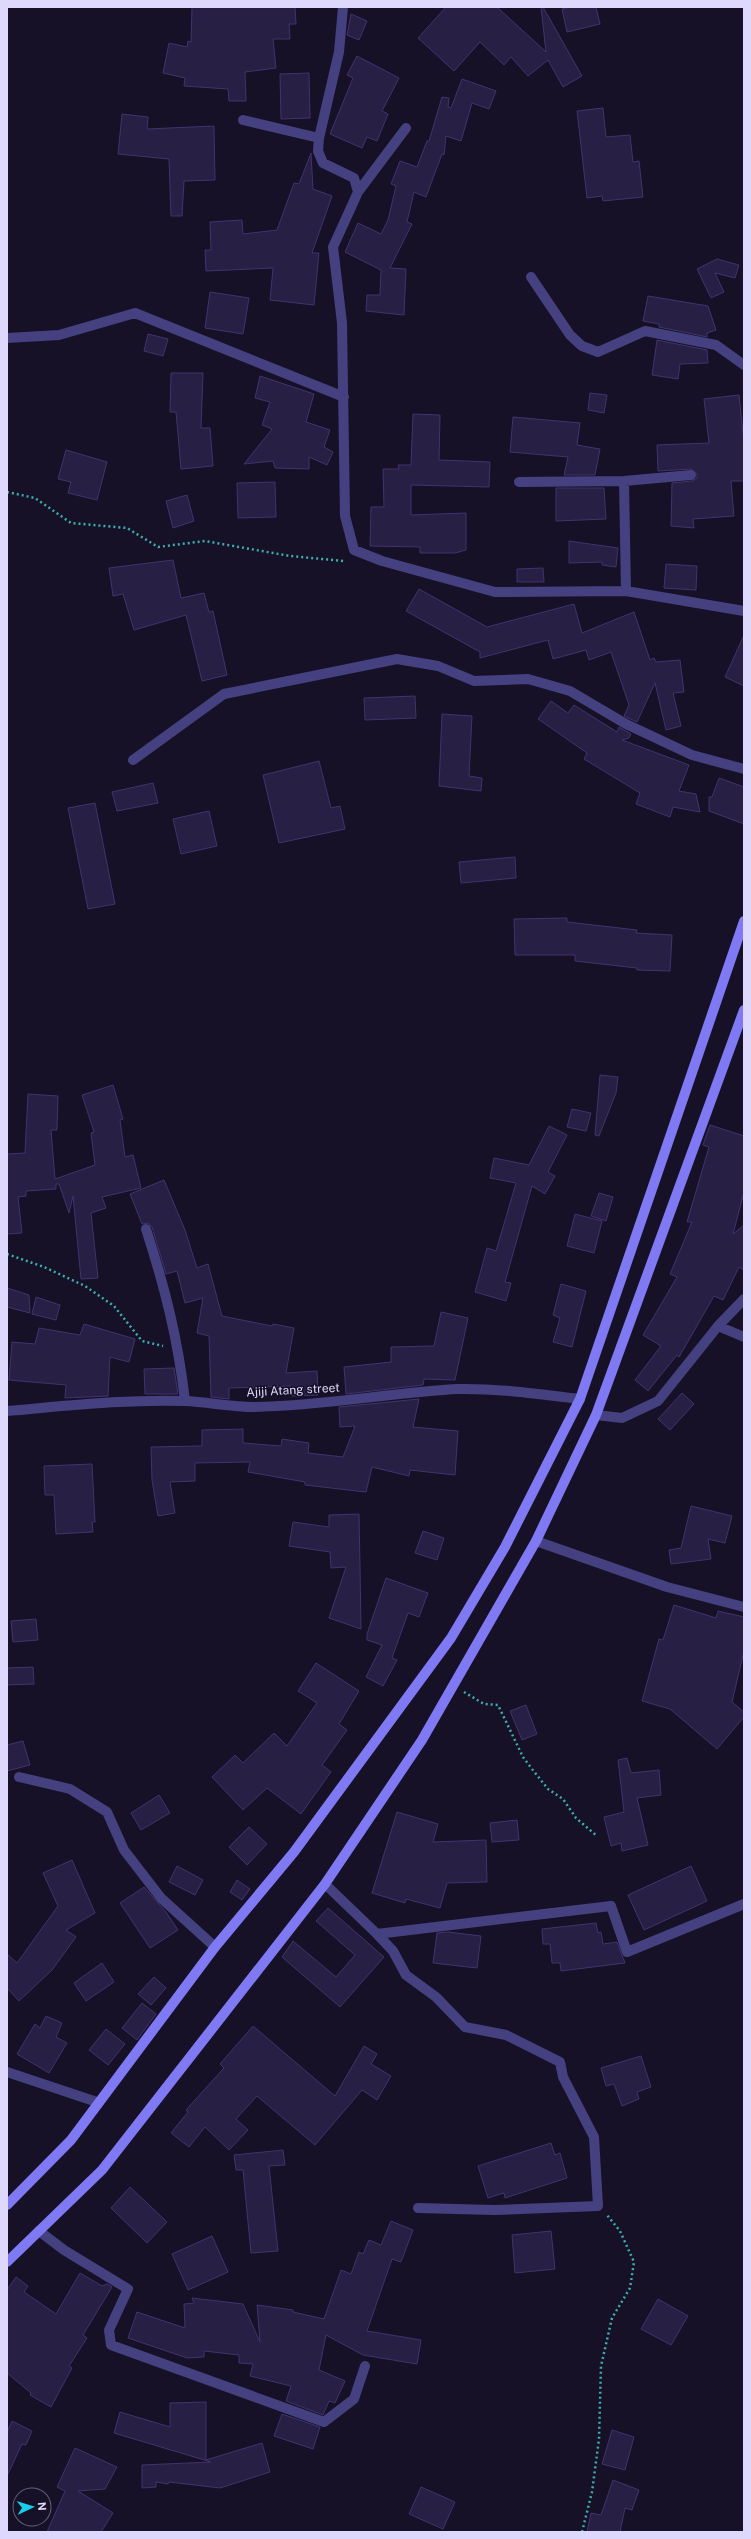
<svg xmlns="http://www.w3.org/2000/svg" width="751" height="2539" font-family="'Public Sans',sans-serif">
<rect width="100%" height="100%" fill="#161126"/>
<path fill="#281f45" stroke="#41336f" d="M192,7H295L296,24H289L290,39H273L276,68L245,72L246,101H229L228,89L184,86L185,78L163,73L169,43L187,47L188,41L191,42Z
M446,7H497L546,52L541,7H543L582,76L563,87L548,60L528,76L511,57L504,65L480,42L454,71L418,38Z
M570,7H596L600,24L567,32L562,9Z
M351,14L367,21L359,40L347,35Z
M357,56L399,78L382,111L388,114L377,141L367,137L362,148L330,134L353,78L347,75Z
M309,73L310,118L281,119L280,74Z
M462,79L496,91L489,109L472,103L461,141L446,136L444,155L442,154L426,197L414,192L407,222L412,224L390,268L406,269L404,315L366,311L367,295H380L381,270L345,252L358,223L381,234L388,220L396,186L391,184L400,161L417,167L427,141H429L442,97L449,98L448,107L451,108Z
M603,108L606,137L630,135L633,162L639,161L643,197L603,201L602,196L587,198L577,111Z
M122,114L148,117L147,129L214,126L215,180L184,181L182,216H171L169,159L118,154Z
M311,153L313,189L332,196L312,253H319L314,305L270,300L273,268L206,271L205,250H211L210,222L242,220L243,234L277,230L294,183L299,184Z
M717,259L739,265L735,278L715,273L724,292L711,298L697,269Z
M210,292L249,298L243,334L205,328Z
M648,296L708,306L716,330L707,333V337L659,327V324L643,321Z
M148,334L168,339L163,356L144,351Z
M657,340L707,350L708,363L680,364L678,379L652,375Z
M171,373H203L201,428H210L213,466L181,469L176,412H170Z
M260,376L314,394L306,422L330,430L324,447L333,452L327,465L309,457V469L275,468L273,461L244,464L272,429L262,425L270,402L255,398Z
M590,393L607,395L604,413L588,410Z
M739,395L744,443V481H731L734,516L693,519L694,528L671,526L672,483L692,481L697,478V474L691,469L658,471L657,445L709,443L704,399Z
M413,414L440,415L439,460L490,462L489,487L411,485V515L466,513V550L455,553H420V547L370,546L371,507H384L383,469H399L398,465H411Z
M513,417L580,423L577,445L600,449L595,475H564L568,457L510,452Z
M66,450L107,462L97,500L68,493L71,482L58,479Z
M275,482L276,517L238,518L237,483Z
M556,488H604L606,519L556,521Z
M187,495L194,521L173,528L166,501Z
M569,541L618,548L616,567L602,565V562L569,563Z
M173,560L181,598L204,593L209,612L213,611L227,675L202,681L186,615L134,630L123,594L113,596L109,568Z
M666,564L697,566L696,590L664,588Z
M543,568L544,582H517V569Z
M419,589L487,627L574,604L582,633L634,612L650,660L654,658L656,662L680,660L684,692L673,693L681,726L666,730L655,683L637,722L624,716L629,705L611,652L589,660L586,650L553,659L548,640L480,658V652L406,611Z
M744,635V686L725,677Z
M415,696L416,718L365,720L364,698Z
M551,701L568,713L574,705L617,732L619,727L631,734L629,738L622,740L689,765L679,791L696,794L700,812L673,807L670,817L636,804L640,793L584,759L587,753L538,719Z
M442,714L472,716L469,776L482,778L481,791L439,786Z
M319,761L331,808L340,806L345,829L279,843L263,775Z
M719,778L744,787V824L709,811V797H712Z
M153,783L158,803L117,811L112,792Z
M95,803L115,904L88,909L68,808Z
M209,811L217,846L181,854L173,819Z
M515,857L516,878L461,883L459,862Z
M567,918V922L637,930L636,933L672,935L670,971L637,970V968L575,961V955H515L514,919Z
M600,1075L618,1077L616,1093L599,1136L595,1135Z
M113,1085L123,1119L120,1120L125,1157L133,1155L141,1188L102,1197L106,1208L91,1213L98,1278L81,1279L73,1196L69,1213L59,1184H56V1189L26,1191V1196L18,1197L22,1233L7,1234V1154L25,1153L28,1094L58,1096L57,1130H51L55,1179L95,1165L91,1133L94,1132L82,1095Z
M572,1109L591,1113L586,1131L567,1127Z
M710,1125L744,1136V1192L733,1234L744,1225V1270L739,1267L723,1300L714,1296L679,1357L677,1355L648,1391L635,1380L661,1346L643,1335L677,1277L670,1274L692,1222H687L709,1147L703,1145Z
M549,1126L567,1135L548,1172L555,1176L545,1194L532,1186L505,1282L511,1283L506,1301L475,1292L487,1248L496,1251L516,1183L490,1178L494,1158L529,1165Z
M164,1180L185,1230L197,1268L208,1264L222,1316L272,1326L273,1324L294,1328L286,1373L317,1371L318,1395L292,1396L291,1386L229,1388V1399L211,1397L209,1336L197,1333L203,1298L185,1303L177,1271L166,1274L152,1227L148,1223L142,1224L130,1194Z
M599,1193L613,1197L606,1221L591,1216Z
M575,1214L602,1221L594,1253L567,1246Z
M561,1284L586,1291L572,1347L553,1342L560,1318L553,1315Z
M7,1288L29,1295L30,1313L7,1307Z
M36,1297L60,1305L56,1320L32,1314Z
M441,1312L468,1318L455,1380L424,1379L423,1385L346,1394L344,1367L391,1362V1347L434,1346Z
M84,1324L135,1339L129,1362L110,1357L108,1396L65,1398L66,1385L9,1380L12,1342L35,1344L39,1328L80,1335Z
M174,1368L178,1394H145L144,1369Z
M682,1393L694,1404L670,1430L658,1419Z
M419,1399L413,1427L458,1431L455,1475L410,1470L409,1476L372,1467L366,1492L305,1485V1482L248,1472L250,1462L195,1463V1481L170,1482L175,1513L158,1516L152,1480L151,1447L202,1446V1430L243,1429V1443L281,1446L282,1439L309,1443L308,1453L343,1457L355,1426L340,1427L339,1407Z
M92,1464L95,1522H92L93,1532L56,1534L54,1495H45L44,1466Z
M691,1506L732,1516L725,1543L708,1539L711,1559L671,1564L669,1550L681,1548Z
M359,1514L360,1567L361,1629L329,1618L346,1567L331,1568L330,1552L289,1546L293,1522L329,1527V1515Z
M423,1531L444,1538L437,1560L415,1553Z
M386,1578L428,1593L419,1617L408,1613L392,1658L397,1660L383,1686L366,1677L382,1645L367,1640V1634Z
M674,1605L716,1618L718,1611L744,1617V1651L732,1702L744,1712V1717L717,1749L670,1709L642,1701L659,1639L663,1640Z
M36,1619L38,1640L13,1642L11,1621Z
M316,1663L359,1691L339,1724L347,1730L322,1765L331,1772L301,1814L267,1788L243,1810L212,1777L235,1755L243,1763L274,1733L287,1746L317,1703L298,1691Z
M33,1667L34,1684L7,1685V1668Z
M526,1705L537,1734L522,1740L510,1711Z
M23,1741L30,1765L7,1771V1745Z
M627,1758L631,1773L659,1770L661,1795L637,1798L648,1845L622,1851L621,1843L611,1846L604,1817L624,1812L618,1760Z
M159,1795L170,1813L141,1830L131,1813Z
M397,1812L438,1824L433,1842L486,1840L487,1882L447,1883L440,1908L406,1899L405,1903L372,1893Z
M517,1820L519,1840L492,1842L490,1823Z
M249,1827L267,1844L247,1865L229,1847Z
M72,1860L95,1913L66,1930L76,1937L52,1970L19,2001L7,1988V1954L17,1963L58,1906L43,1873Z
M177,1866L203,1880L195,1895L169,1882Z
M691,1866L707,1901L644,1930L628,1895Z
M237,1880L250,1889L242,1900L230,1892Z
M144,1887L166,1912L178,1930L150,1948L120,1903Z
M328,1908L384,1957L340,2007L282,1957L293,1941L336,1977L355,1955L316,1921Z
M596,1923L598,1933L601,1932L603,1944L617,1942L625,1963L561,1971L560,1963H552L550,1944H543L542,1929Z
M448,1932L481,1936L477,1968L433,1963L437,1933Z
M102,1963L114,1982L86,2001L74,1983Z
M154,1977L166,1988L151,2005L138,1994Z
M142,2003L156,2014L137,2040L122,2028Z
M46,2016L62,2023L56,2037L67,2043L49,2073L17,2054L35,2024L40,2028Z
M253,2026L335,2096L364,2046L377,2054L371,2064L391,2076L377,2100L362,2090L315,2145L257,2096L236,2119L248,2130L229,2150L205,2127L189,2147L171,2133L188,2112L186,2110L224,2068L220,2064Z
M106,2029L125,2044L108,2065L89,2050Z
M641,2056L651,2087L637,2092L639,2099L622,2106L614,2084L606,2086L601,2068Z
M551,2143L555,2155L560,2153L567,2178L505,2198L504,2193L488,2198L478,2166Z
M283,2150L285,2165L269,2166L278,2251L251,2253L243,2170H236L234,2155Z
M130,2187L167,2222L147,2243L111,2208Z
M391,2221L413,2230L401,2262L392,2259L367,2331L421,2340L417,2364L363,2355L326,2335L319,2370L345,2381L335,2403L329,2401L323,2415L286,2401L291,2386L250,2376L253,2364L239,2363V2355L204,2351V2357L187,2358L128,2338L137,2312L185,2328L184,2304L194,2303L192,2298L243,2304L260,2342L257,2305L293,2310V2312L324,2319L341,2270L351,2274L359,2252L363,2254L369,2240L381,2245Z
M551,2231L555,2269L515,2273L512,2235Z
M212,2236L228,2272L188,2290L172,2254Z
M80,2273L102,2286L107,2284L112,2287L83,2335L87,2338L69,2366L72,2368L51,2407L30,2395L31,2393L7,2373V2290L16,2277L28,2286L24,2292L56,2314Z
M658,2299L688,2316L671,2345L641,2329Z
M206,2402V2460L262,2443L270,2472L220,2488L169,2482L168,2484L156,2482V2487L142,2488V2465L211,2462L114,2433L120,2412L170,2427V2403Z
M282,2414L320,2427L313,2449L274,2436Z
M12,2421L32,2431L26,2445L22,2444L7,2476V2432Z
M612,2430L634,2437L625,2470L602,2464Z
M75,2448L117,2467L105,2489L78,2491L113,2513L101,2532H47L65,2491L57,2487Z
M613,2480L639,2490L632,2510L625,2508L620,2532H587L591,2513L601,2515Z
M421,2487L455,2502L443,2529L409,2514Z"/>
<g fill="none" stroke-linecap="round" stroke-linejoin="round">
<path stroke="#3aafab" stroke-width="2.5" stroke-dasharray="2 3" stroke-linecap="butt" d="M7,492L35,498L71,523L127,528L158,547L205,541L290,556L344,561
M7,1254L44,1267L85,1286L114,1306L142,1341L163,1346
M464,1692L484,1704L498,1705L523,1757L532,1769L548,1789L563,1799L576,1818L597,1836
M582,2532L592,2492L599,2439L601,2366L612,2318L630,2288L634,2262L620,2231L607,2215"/>
<path stroke="#454180" stroke-width="10" d="M343,7L339,52L319,138L318,151L323,163L354,178L358,192L333,247L342,323L345,516L354,550L382,561L495,592L626,591L744,611
M243,120L319,138
M358,192L406,128
M531,277L570,335L582,346L598,352L645,331L716,345L744,365
M7,338L59,335L135,313L344,397
M624,481L626,591
M519,482L624,481L691,475
M133,760L224,694L397,659L438,666L474,681L528,679L570,691L626,724L692,755L744,769
M146,1229C165,1288 178,1339 185,1401
M718,1326L744,1337
M7,1411C66,1406 126,1399 185,1401C208,1402 231,1407 254,1407C322,1406 389,1393 456,1389C495,1388 541,1394 580,1399
M596,1415L622,1418L658,1401L718,1326L744,1299
M536,1541L667,1587L744,1607
M19,1777L70,1789L107,1812L124,1850L161,1898L215,1947
M325,1884L377,1934L611,1906L627,1952L744,1904
M377,1934L393,1951L406,1975L436,1997L465,2027L506,2035L560,2062L563,2077L594,2137L598,2206L494,2210L418,2208
M7,2072L97,2102
M39,2231L64,2250L128,2289L109,2330L111,2345L324,2422L354,2399L365,2366"/>
<path stroke="#7f79f3" stroke-width="10" d="M7,2205L71,2140L215,1947L294,1852L451,1638L505,1547L580,1399L744,921
M7,2262L102,2170L325,1884L422,1740L536,1541L596,1415L744,1010"/>
</g>
<g text-anchor="middle" stroke-width="3" stroke-linejoin="round" paint-order="stroke">
<g font-size="12" fill="#ded9fc" stroke="#161126">
<text transform="translate(293 1390) rotate(-3)" y="4">Ajiji Atang street</text>
</g>
</g>
<rect width="751" height="2539" fill="none" stroke="#ded9fc" stroke-width="16"/>
<g transform="translate(32 2507) rotate(86)"><circle r="19" fill="#161126" stroke="#66617c"/>
<path d="M0-3L7 15L0 10L-7 15Z" fill="#16cfeb"/>
<text y="-6" font-size="11" font-weight="bold" text-anchor="middle" fill="#ded9fc">N</text>
</g>
</svg>
